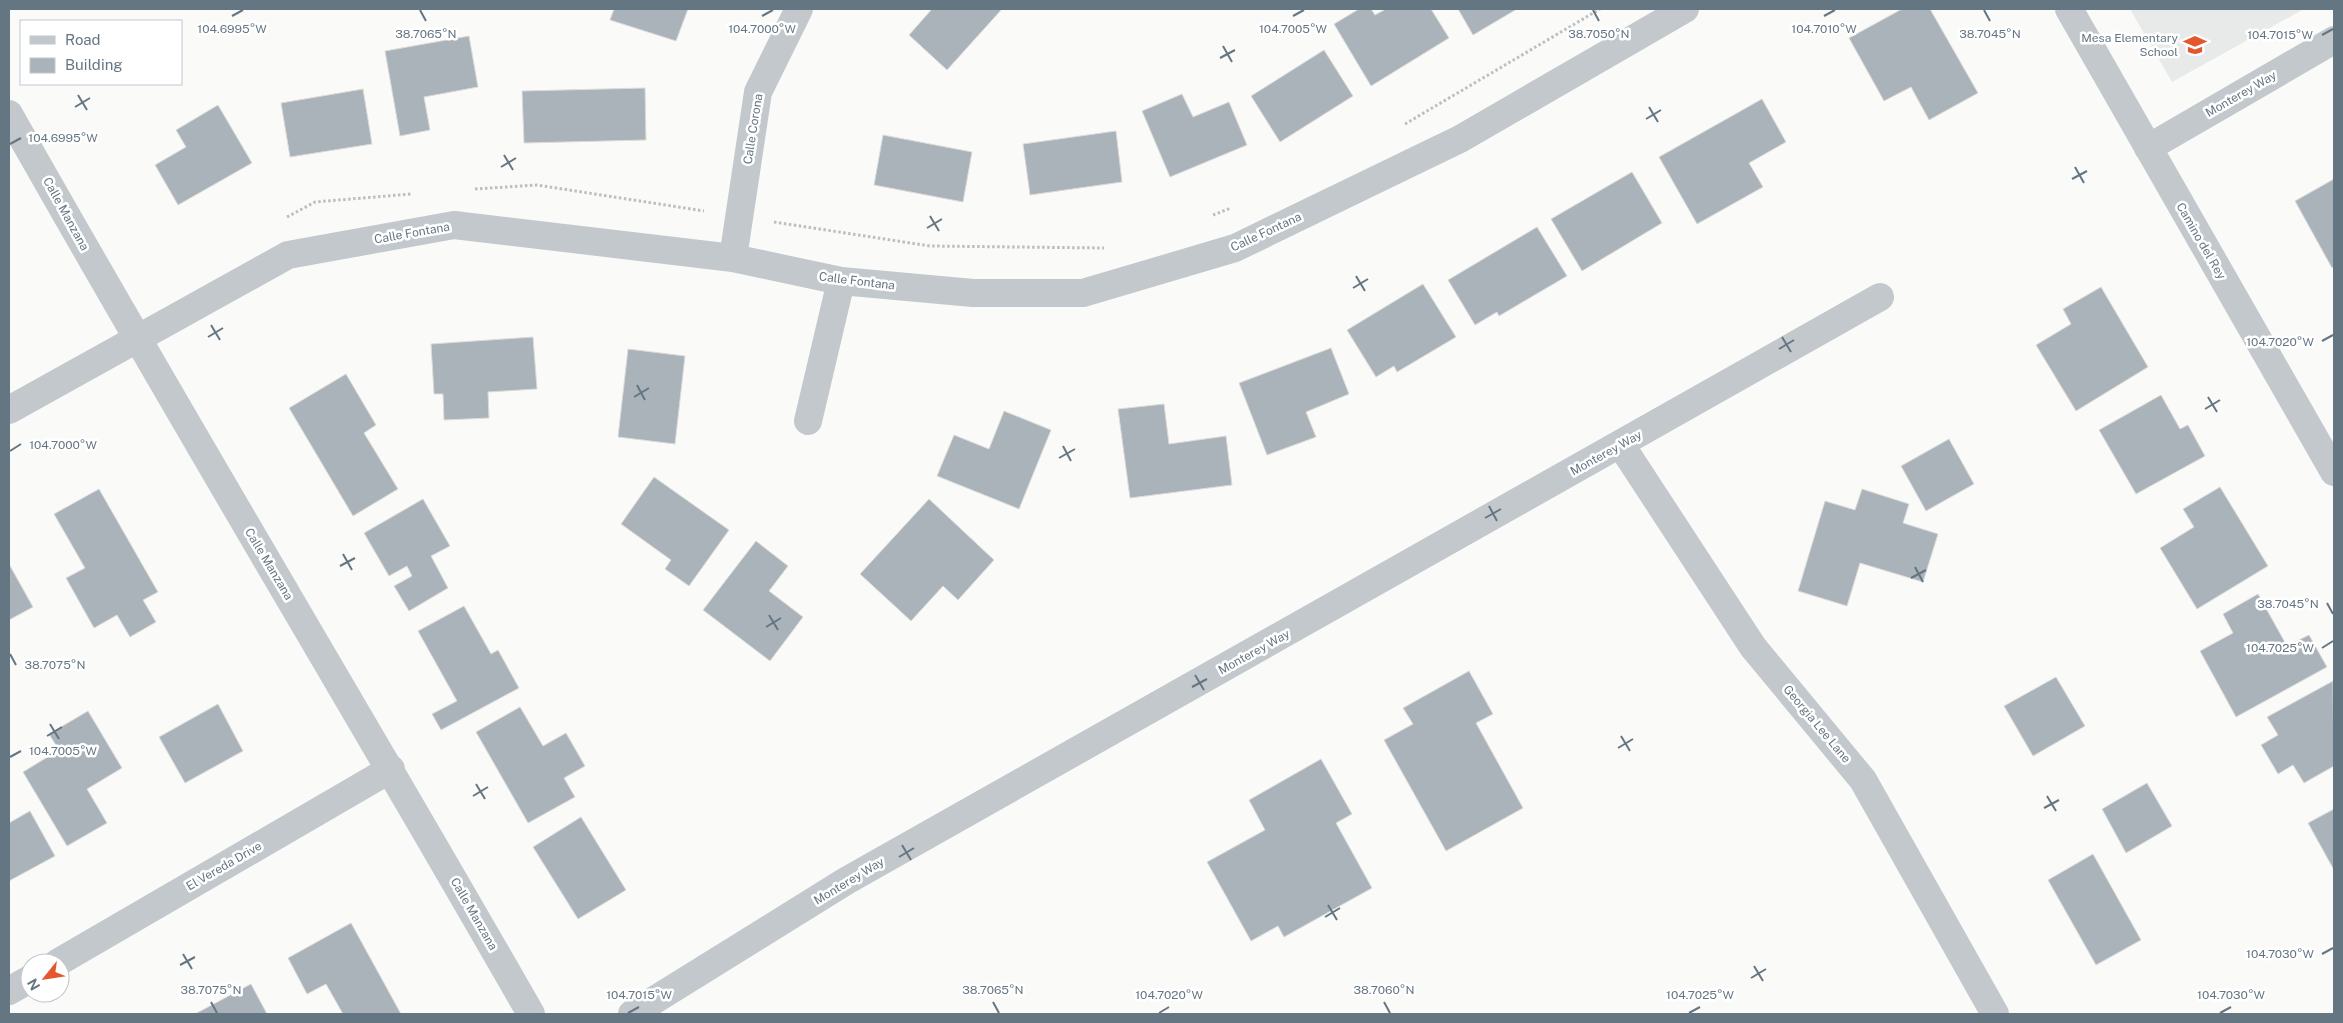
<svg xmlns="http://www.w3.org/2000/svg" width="2343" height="1023" font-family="'Public Sans',sans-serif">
<rect width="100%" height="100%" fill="#fafaf8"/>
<path fill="#e8e9e9" d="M2130,9H2304L2172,82Z"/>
<path fill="#aab3b9" stroke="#dcdcda" d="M614,9H688L676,41L610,20Z
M932,9H1002L947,70L909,35Z
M1359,9H1371L1375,15L1386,9H1431L1449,38L1371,86L1334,24Z
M1458,9H1517L1473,35Z
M1902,9H1930L1978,93L1929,120L1911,87L1884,101L1849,38Z
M469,36L478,87L424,97L430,130L400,136L385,51Z
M1324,50L1353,96L1280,142L1251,96Z
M645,88L646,140L524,143L522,91Z
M363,89L372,144L290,157L281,103Z
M1182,94L1193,117L1229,102L1247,145L1170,177L1142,111Z
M1762,99L1786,142L1749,163L1763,187L1697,224L1659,157Z
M218,105L252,163L178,205L155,165L186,147L176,130Z
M1116,131L1122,182L1030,195L1023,144Z
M883,135L972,152L963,202L874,185Z
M1632,172L1662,223L1582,271L1551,219Z
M2334,179V266L2332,268L2295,201Z
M1537,227L1567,276L1499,316L1497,312L1475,325L1448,280Z
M1423,284L1456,337L1397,372L1394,366L1376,377L1347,330Z
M2101,287L2148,367L2076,411L2036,345L2071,324L2063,309Z
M533,337L537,389L488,392L489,418L444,420L443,394H434L431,344Z
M1331,348L1349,394L1306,412L1316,437L1267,455L1239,383Z
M628,349L685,356L675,444L618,437Z
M346,374L376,425L364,433L398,489L353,516L289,408Z
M2161,395L2180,429L2188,425L2205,456L2136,494L2099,430Z
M1164,404L1169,444L1226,436L1232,485L1130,498L1118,409Z
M1004,411L1051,430L1019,509L937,476L954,435L989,449Z
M1949,439L1974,484L1926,511L1901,466Z
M654,477L729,530L689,586L665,569L671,560L621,524Z
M2220,487L2268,566L2197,609L2160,548L2194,527L2183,509Z
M99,489L158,592L143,600L156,622L130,637L117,615L94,628L66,578L85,568L54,514Z
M1862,489L1909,504L1903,523L1938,534L1923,582L1860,563L1847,606L1798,591L1825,501L1855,510Z
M423,499L450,546L431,556L448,588L409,611L394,586L412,576L407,566L389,576L364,533Z
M929,499L994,560L958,600L943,586L911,621L860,574Z
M756,541L788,566L769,591L803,617L770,661L703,610Z
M9,564L33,607L9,620Z
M2258,594L2287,646L2309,635L2327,667L2236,717L2200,651L2233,633L2223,614Z
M464,606L491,654L498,650L519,688L441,730L432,714L457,701L418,631Z
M1469,671L1493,714L1476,723L1523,808L1446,851L1384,740L1413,724L1403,708Z
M2056,677L2085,726L2033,756L2004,706Z
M2333,681L2334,766L2304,783L2293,765L2278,774L2261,745L2278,735L2267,717Z
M218,704L243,751L185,783L159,737Z
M520,707L543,746L566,733L585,766L564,778L575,797L528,823L476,732Z
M88,711L122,768L87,789L107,823L67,846L23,772L59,750L49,734Z
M1321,759L1352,814L1336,823L1372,888L1284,937L1278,926L1251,941L1207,862L1265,830L1249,800Z
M2147,783L2172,826L2126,853L2102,809Z
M2334,809V870L2308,823Z
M30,811L55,856L9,881V823Z
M581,817L626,890L578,919L533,847Z
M2093,854L2141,940L2096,965L2048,880Z
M351,923L401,1014H343L326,984L307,994L288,958Z
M251,984L267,1014H195Z"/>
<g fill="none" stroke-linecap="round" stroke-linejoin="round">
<path stroke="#bbbfc2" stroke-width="3" stroke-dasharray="2.5 2.5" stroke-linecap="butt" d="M1405,124L1600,9
M475,189L537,185L704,211
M1213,215L1231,208
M287,217L315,202L411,194
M774,222L930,246L1104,248"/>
<path stroke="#c3c8cc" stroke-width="28" d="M2069,9L2334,472
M9,114C179,416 359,713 531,1014
M2148,148L2334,40
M733,258L758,92L799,9
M9,410L288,255L454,225L733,258L841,281L973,293H1083L1235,248L1460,139L1685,9
M808,421L841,281
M1621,445L1753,647L1863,780L1995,1014
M57,963L391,769
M9,991L30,979
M632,1014L846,881L1880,297"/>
</g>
<path fill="none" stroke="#657683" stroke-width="2" d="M420,10L426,21M1593,10L1599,21M1984,10L1990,21M232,16L243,10M762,16L773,10M1293,16L1304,10M1824,16L1835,10M2322,35L2333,29M1223,46L1232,62M1220,58L1235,50M78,95L87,110M75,107L90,98M1649,107L1658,122M1646,119L1661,110M10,144L21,138M504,155L513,170M501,167L516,158M2075,167L2084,183M2072,179L2087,171M930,216L939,231M927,228L942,219M1356,276L1365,291M1353,288L1368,279M211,325L220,340M208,337L223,328M1782,337L1791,352M2322,341L2333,335M1779,349L1794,340M637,385L645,400M634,397L649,388M2208,397L2217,412M2205,409L2220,400M1063,446L1071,461M10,451L21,444M1059,458L1075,449M1489,506L1497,521M1485,518L1501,509M343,554L352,570M340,566L355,558M1915,567L1923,582M1911,578L1926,570M2327,603L2333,614M769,615L778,630M766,627L781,618M2322,648L2333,641M10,654L16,665M1195,675L1204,690M1192,687L1207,679M50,724L59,739M47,736L62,727M1621,736L1630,751M1618,748L1633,739M10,757L21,751M476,784L485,799M473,796L488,787M2047,796L2056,811M2044,808L2059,800M902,845L911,860M899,857L914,848M1328,905L1337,920M1325,917L1340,908M183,954L192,969M2322,954L2333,948M180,965L195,957M1754,966L1763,981M1751,978L1766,969M211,1002L217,1013M993,1002L999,1013M1384,1002L1390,1013M628,1013L639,1007M1159,1013L1169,1007M1689,1013L1700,1007M2220,1013L2231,1007"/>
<defs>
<symbol id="school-bare" viewBox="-9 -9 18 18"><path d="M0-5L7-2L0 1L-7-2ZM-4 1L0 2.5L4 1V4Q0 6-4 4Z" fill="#e4572e" stroke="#fff" stroke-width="2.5" paint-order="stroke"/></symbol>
</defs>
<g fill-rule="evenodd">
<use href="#school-bare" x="2179" y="29" width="32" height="32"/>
</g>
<g text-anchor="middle" stroke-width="5" stroke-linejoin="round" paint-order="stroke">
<g font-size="12" fill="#657683" stroke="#fff" text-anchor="end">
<text x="2178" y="42">Mesa Elementary<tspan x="2178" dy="14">School</tspan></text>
</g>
<g font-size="12" fill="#657683" stroke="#fff">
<text transform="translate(2241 94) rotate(-30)" y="4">Monterey Way</text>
<text transform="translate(753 129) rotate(-81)" y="4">Calle Corona</text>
<text transform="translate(66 214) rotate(61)" y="4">Calle Manzana</text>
<text transform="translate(1266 232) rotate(-25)" y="4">Calle Fontana</text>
<text transform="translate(412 233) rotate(-10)" y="4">Calle Fontana</text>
<text transform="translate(2201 241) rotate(60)" y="4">Camino del Rey</text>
<text transform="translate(857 281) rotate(7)" y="4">Calle Fontana</text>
<text transform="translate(1606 453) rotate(-29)" y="4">Monterey Way</text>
<text transform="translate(269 564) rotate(59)" y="4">Calle Manzana</text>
<text transform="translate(1254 652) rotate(-29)" y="4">Monterey Way</text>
<text transform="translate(1817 724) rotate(50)" y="4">Georgia Lee Lane</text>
<text transform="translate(224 866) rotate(-30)" y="4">El Vereda Drive</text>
<text transform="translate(849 881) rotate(-31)" y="4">Monterey Way</text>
<text transform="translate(474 914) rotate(60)" y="4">Calle Manzana</text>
</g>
</g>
<g font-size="12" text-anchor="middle" fill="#657683" stroke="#fff" stroke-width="5" stroke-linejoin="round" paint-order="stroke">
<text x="232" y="33">104.6995°W</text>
<text x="762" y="33">104.7000°W</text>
<text x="1293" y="33">104.7005°W</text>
<text x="1824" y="33">104.7010°W</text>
<text x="426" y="38">38.7065°N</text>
<text x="1599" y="38">38.7050°N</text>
<text x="1990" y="38">38.7045°N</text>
<text x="2280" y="39">104.7015°W</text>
<text x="63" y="142">104.6995°W</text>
<text x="2280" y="346">104.7020°W</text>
<text x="63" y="449">104.7000°W</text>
<text x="2288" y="608">38.7045°N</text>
<text x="2280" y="652">104.7025°W</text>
<text x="55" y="669">38.7075°N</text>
<text x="63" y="755">104.7005°W</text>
<text x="2280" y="958">104.7030°W</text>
<text x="211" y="994">38.7075°N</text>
<text x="993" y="994">38.7065°N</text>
<text x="1384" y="994">38.7060°N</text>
<text x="639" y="999">104.7015°W</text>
<text x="1169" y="999">104.7020°W</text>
<text x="1700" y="999">104.7025°W</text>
<text x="2231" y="999">104.7030°W</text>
</g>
<rect width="2343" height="1023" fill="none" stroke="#657683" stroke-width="20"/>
<rect x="20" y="20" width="162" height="65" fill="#ffffff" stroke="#c1c8cd"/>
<rect x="30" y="36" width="25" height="8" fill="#c3c8cc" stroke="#c1c8cd"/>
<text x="65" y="45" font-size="15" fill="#657683">Road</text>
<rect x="30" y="58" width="25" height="15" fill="#aab3b9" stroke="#c1c8cd"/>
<text x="65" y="70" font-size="15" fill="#657683">Building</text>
<g transform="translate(45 978) rotate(240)"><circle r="24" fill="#ffffff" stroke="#c1c8cd"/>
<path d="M0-4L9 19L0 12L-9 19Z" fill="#e4572e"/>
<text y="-8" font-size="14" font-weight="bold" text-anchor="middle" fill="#657683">N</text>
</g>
</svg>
